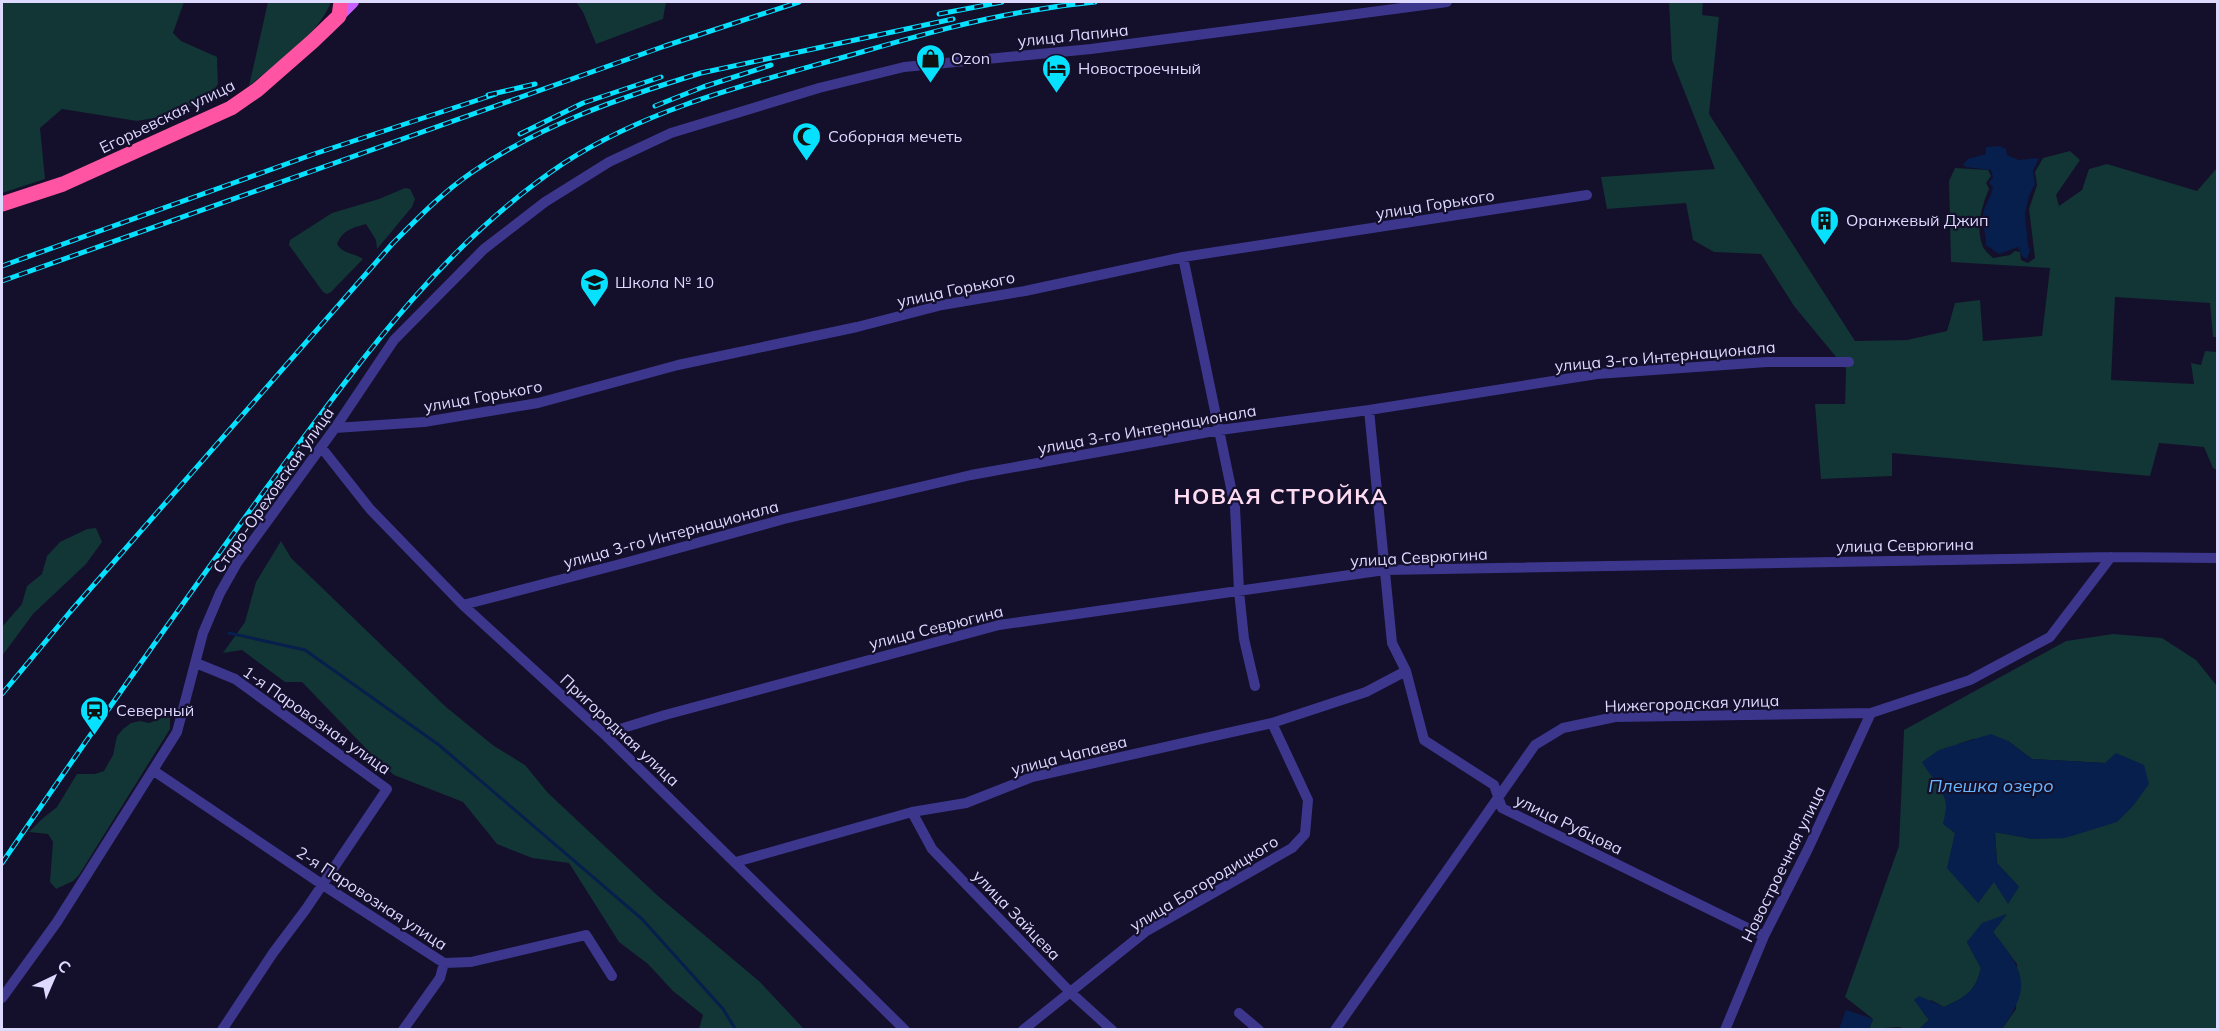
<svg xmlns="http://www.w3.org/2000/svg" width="2219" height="1031" font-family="Mulish,sans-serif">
<rect width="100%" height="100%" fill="#140f2b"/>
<path fill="#123535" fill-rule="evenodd" d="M2,2H184L173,33L181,41L217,57L218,84L210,96L172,115L137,121L62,109L40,128L45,179L2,193Z
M268,2H331C317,37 277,62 249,86Z
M576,2H666L663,19L596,44L583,12Z
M1669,2H1703L1702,15L1719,17L1709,114L1855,341L1907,340L1947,331L1955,303L1980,300L1983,341L2042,336L2050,268L1951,262L1949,181L1955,168L1988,170L1991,176L1986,183L1989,189C1982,206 1975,228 1983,247C1985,251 1990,255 1993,258L2010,255L2015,251L2020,252L2021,260L2028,263L2035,258L2029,209L2037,185L2035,172L2043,158L2070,151L2080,160L2056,195L2059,206L2082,190L2089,169L2107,164L2197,191L2217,168V337H2213L2210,303L2115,297L2111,380L2194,384L2191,363L2201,365L2205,351L2217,352V470L2213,468L2204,447L2159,443L2150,476L1892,453V476L1821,479L1815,404H1845L1846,369L1794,306L1761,254L1714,252L1693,240L1686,203L1607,209L1601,177L1715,169L1672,60Z
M405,188L410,189L415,199L412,207L377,249L376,240L366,224C352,228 343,230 337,244C344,255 353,252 363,259L331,292L327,294L323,292L289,245L290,240L332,213L379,199Z
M96,528L102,542L86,564L33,614L2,656V627L22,604L27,586L42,574L47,556L60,542L87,529Z
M281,541L291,558L446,707L494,746L525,765L548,793L658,896L760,982L804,1029H699L703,1015L673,991L648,964L619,942L569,863L532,858L497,844L463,802L394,775L380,763L302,682H285L242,650L223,653L245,622L256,582Z
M2113,634L2162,638L2196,660L2217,686V1029H2002L2016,1009L2017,964L1993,932L2006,915L1967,942L1981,968C1976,991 1966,997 1944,1007L1931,1000L1921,1009L1929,1020L1919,1029H1903L1900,1027L1869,1029L1873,1019L1845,997L1899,846L1904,730L2066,641ZM1973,739L2008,741L2032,759L2105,763L2033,839L1995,832L1997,863L2019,887L1994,881L1978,903L1955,833L1944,824L1947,804L1941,788L1958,744Z
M170,715V729L79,875L73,881L56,889L50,882L53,842L48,834L29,832L42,819L57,807L77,774H95L104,771L113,755L117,736L123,729L131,723L140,721L149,723Z"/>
<path fill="#071f4c" d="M1999,146L2006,149L2007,155L2019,160L2039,158L2033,171L2035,184L2029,196L2025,213L2028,246L2030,250L2027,259L2022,256L2018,247L1999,254L1986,245C1987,237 1983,229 1983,221C1981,209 1991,199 1993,187L1989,183L1993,177L1991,170L1966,167L1963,165L1968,159L1986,154V147Z
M1991,734L2008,741L2032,759L2105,763L2116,753L2144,765L2149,784L2133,806L2117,822L2065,838L2033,839L1995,832L1997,863L2019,887L2008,904L1994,882L1978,903L1947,868L1955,833L1943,824C1944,818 1947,811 1946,805C1945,789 1929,775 1922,762L1939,750Z
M2007,914L1993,932C2025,972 2032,986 2002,1029H1919L1929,1020L1914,1000L1919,996L1944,1007C1966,997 1976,991 1981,968L1967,942L1982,923Z
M1846,1010L1873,1019L1869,1029H1839Z"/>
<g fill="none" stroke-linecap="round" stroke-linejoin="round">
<path stroke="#071f4c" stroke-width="3" d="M229,633L305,650L439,745L642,919L723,1009L736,1030"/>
<path stroke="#3c378d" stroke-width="10" d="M1183,257L1235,507L1239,591L1244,639L1255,686
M1369,410L1392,643L1406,671L1424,740L1494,785L1502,808L1764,936
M335,428L424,422L538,403L678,365L857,327L942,305L1025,291L1183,257L1587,195
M321,447L370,509L463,605L604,734L905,1030
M463,605L628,562L784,519L971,475L1220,430L1369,410L1597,374L1767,362H1849
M196,663L235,679L387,789L306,909L273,953L222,1030
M604,734L665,715L999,625L1385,570L2111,557L2218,558
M154,771L323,885L444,963L471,962L586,935L612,976
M912,812L932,849L1070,992L1112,1030
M736,862L912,812L966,803L1032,777L1272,723L1366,692L1406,671
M2,998L57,922L177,732L203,633L220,593L237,563L335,428L394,340L484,249L545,202L609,162L671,133L819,88L904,67L1091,49L1447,2
M1239,1013L1259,1030
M403,1030L440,978L444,963
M1023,1030L1145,932L1292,848L1305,834L1308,800L1272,723
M1335,1030L1535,745L1563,728L1615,717L1871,713L1970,680L2050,637L2111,557
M1725,1030L1764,936L1808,849L1871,713"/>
<path stroke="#c760ff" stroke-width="12" d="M339,16L353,2"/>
<path stroke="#ff54a3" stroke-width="15" d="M2,204L63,184L231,108L257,90L313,41L339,16L341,2"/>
<defs>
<path id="rail" d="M939,14L1002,2
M488,95L535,84
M655,106L703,87L771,65
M520,134L583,103L661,77
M2,266L314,154L496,94
M2,281L665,46L799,2
M2,694L70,612L393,243C418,218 442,193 471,173C540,125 622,97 701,73L953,19
M2,863C89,736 177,610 268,486C355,368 441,245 564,163C643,112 733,88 823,63C891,44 960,22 1029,11C1051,7 1073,4 1095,2"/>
</defs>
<use href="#rail" stroke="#05e1ff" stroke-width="5"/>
<use href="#rail" stroke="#140f2b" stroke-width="3" stroke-dasharray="9" stroke-linecap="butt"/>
</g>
<defs>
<symbol id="shop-pin" viewBox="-11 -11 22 30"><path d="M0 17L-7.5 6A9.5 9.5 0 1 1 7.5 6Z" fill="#05e1ff" stroke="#140f2b"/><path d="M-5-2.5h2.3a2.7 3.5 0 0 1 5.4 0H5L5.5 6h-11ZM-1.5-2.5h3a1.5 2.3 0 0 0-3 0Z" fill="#111"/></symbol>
<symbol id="hotel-pin" viewBox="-11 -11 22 30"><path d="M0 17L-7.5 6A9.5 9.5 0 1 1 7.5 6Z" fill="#05e1ff" stroke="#140f2b"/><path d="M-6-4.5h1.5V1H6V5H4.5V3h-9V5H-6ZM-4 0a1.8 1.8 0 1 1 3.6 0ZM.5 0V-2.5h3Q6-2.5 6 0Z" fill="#111"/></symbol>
<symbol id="mosque-pin" viewBox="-11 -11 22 30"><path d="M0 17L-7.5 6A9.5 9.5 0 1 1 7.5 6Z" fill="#05e1ff" stroke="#140f2b"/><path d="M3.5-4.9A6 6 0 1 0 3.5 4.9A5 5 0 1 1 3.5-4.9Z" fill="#111"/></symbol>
<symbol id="building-pin" viewBox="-11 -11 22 30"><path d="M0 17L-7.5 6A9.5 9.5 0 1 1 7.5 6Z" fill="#05e1ff" stroke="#140f2b"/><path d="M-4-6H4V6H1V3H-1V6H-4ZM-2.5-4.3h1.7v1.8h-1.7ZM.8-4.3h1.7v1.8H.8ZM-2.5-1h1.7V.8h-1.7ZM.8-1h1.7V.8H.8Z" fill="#111"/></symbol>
<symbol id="school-pin" viewBox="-11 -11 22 30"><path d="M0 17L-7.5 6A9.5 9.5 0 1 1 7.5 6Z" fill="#05e1ff" stroke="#140f2b"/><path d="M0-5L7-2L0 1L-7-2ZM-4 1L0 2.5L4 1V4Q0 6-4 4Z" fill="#111"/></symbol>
<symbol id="station-pin" viewBox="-11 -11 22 30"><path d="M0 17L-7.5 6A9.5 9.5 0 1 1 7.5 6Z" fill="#05e1ff" stroke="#140f2b"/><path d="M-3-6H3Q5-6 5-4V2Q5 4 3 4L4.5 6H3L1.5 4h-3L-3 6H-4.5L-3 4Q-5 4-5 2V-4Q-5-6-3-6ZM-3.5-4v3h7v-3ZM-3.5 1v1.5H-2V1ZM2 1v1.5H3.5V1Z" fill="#111"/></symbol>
</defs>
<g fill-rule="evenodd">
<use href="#shop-pin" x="914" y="42" width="33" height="45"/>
<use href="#hotel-pin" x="1040" y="52" width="33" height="45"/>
<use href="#mosque-pin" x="790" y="120" width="33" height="45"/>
<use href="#building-pin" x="1808" y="204" width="33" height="45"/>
<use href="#school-pin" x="578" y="266" width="33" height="45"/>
<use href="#station-pin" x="78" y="694" width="33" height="45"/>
</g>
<g text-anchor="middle" stroke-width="4.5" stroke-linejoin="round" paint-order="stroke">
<g font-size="16" fill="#ded9ff" stroke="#140f2b">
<text transform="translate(1073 35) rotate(-6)" y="6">улица Лапина</text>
<text transform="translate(167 116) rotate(-26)" y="6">Егорьевская улица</text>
<text transform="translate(1435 204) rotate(-9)" y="6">улица Горького</text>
<text transform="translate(956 289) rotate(-12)" y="6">улица Горького</text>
<text transform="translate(1665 356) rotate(-5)" y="6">улица 3-го Интернационала</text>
<text transform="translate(483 396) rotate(-10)" y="6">улица Горького</text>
<text transform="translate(1147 429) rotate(-10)" y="6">улица 3-го Интернационала</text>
<text transform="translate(273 490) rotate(-55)" y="6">Старо-Ореховская улица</text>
<text transform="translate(671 534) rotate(-15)" y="6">улица 3-го Интернационала</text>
<text transform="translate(1905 545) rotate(-1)" y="6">улица Севрюгина</text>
<text transform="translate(1419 557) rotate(-3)" y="6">улица Севрюгина</text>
<text transform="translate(936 627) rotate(-14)" y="6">улица Севрюгина</text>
<text transform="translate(1692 703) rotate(-2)" y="6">Нижегородская улица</text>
<text transform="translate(317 720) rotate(35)" y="6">1-я Паровозная улица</text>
<text transform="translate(620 730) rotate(43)" y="6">Пригородная улица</text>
<text transform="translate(1069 755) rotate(-14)" y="6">улица Чапаева</text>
<text transform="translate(1569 824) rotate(26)" y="6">улица Рубцова</text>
<text transform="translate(1783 864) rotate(-64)" y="6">Новостроечная улица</text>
<text transform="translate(1204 883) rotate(-31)" y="6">улица Богородицкого</text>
<text transform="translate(372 898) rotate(33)" y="6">2-я Паровозная улица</text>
<text transform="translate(1017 915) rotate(46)" y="6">улица Зайцева</text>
</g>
<g font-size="16" fill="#ded9ff" stroke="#140f2b" text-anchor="start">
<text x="951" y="64">Ozon</text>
<text x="1078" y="74">Новостроечный</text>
<text x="828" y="142">Соборная мечеть</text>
<text x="1846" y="226">Оранжевый Джип</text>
<text x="615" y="288">Школа № 10</text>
<text x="116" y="716">Северный</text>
</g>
<g font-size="18" font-style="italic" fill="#67b6ff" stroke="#140f2b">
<text x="1991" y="792">Плешка озеро</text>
</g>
<g font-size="22" font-weight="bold" letter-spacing="1.5" fill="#ffdbf1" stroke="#140f2b">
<text x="1281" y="504">НОВАЯ СТРОЙКА</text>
</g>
</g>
<rect width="2219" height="1031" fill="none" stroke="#ded9ff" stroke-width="6"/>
<g transform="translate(54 977) rotate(44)" stroke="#140f2b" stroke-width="4.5" paint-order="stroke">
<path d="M0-4.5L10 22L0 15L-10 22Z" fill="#ded9ff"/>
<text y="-9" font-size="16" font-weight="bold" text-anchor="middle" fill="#ded9ff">С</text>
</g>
</svg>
